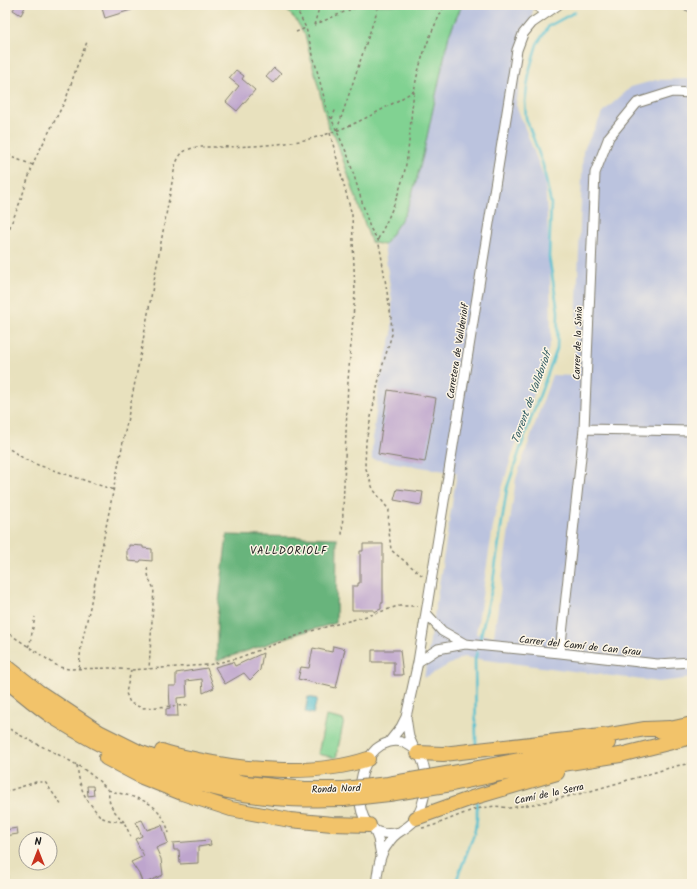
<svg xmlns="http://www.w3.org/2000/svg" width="697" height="889" font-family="Kalam,sans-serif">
<rect width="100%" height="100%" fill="#fcf5e5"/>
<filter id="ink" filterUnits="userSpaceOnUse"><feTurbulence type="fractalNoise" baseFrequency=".025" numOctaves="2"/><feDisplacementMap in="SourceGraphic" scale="8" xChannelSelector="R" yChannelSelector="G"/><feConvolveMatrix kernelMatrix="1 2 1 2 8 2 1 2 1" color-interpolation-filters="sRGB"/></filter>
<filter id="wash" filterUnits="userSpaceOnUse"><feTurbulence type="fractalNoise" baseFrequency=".012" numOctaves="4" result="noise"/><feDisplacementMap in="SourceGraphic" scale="16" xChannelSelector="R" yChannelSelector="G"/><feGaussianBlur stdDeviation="0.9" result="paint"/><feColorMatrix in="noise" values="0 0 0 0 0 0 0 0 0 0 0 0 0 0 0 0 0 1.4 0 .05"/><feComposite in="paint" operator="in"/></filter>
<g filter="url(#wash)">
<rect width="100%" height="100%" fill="#e8e1be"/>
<path fill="#bbc3de" d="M462,5H534L516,105L545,180L550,267L551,340L542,371L512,455L496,508L476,634L494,636L516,479L552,375L574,376L583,151L603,112L631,87L656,80L686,79L692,81V678L659,682L463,657L424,678L457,473L372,459V446L380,378L392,334V300L384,245L405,214L416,182L423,155L449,35Z"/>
<path fill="#81d292" stroke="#4e7757" d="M282,5H462L449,35L423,155L416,182L405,214L384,245L371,242L335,136L329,129L305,35L296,20Z
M326,716L344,720L336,758L318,754Z"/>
<path fill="#68b47c" stroke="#42684c" d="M227,535L337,538L336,623L300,633L217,661V619Z"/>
<path fill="#55c0d0" stroke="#386e76" d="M308,697L317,699L313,714L305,712Z"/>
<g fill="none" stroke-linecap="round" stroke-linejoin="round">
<path stroke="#55c0d0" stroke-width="2.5" d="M480,639L492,588L507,488L527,429L557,349L558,311L549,257L551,204L543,165L526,118L525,101L530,68L537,44L549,26L575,12
M476,745L475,659L477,652
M455,884L474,834L477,819V802"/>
</g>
<g id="blocks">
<path fill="#bea5cd" d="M16,5H26L21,15L13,10Z
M101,5H144V6L105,18Z
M274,68L281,74L273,83L266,77Z
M236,70L244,76L242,79L255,90L237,111L226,102L239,86L229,78Z
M388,390L436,398L425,462L378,454Z
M397,489L423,492L421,505L394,500Z
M363,544H383V603H381V609L374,612V610H352V586H358V583H360V551H363Z
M129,545L143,546V548L152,549V561L141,560L140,562L128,561V557H127V549H129Z
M333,646L345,649L336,688L298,679L301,667L309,668L313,648L332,652Z
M372,650H400L403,675H394V662H372Z
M263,653L260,670L250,680L244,673L225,684L215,667L233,662L235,666Z
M207,668L214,688L203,693L202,679L186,681L187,697L177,698L178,716H166V709L170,708L169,686H176V673Z
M87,786H93L94,795L88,796Z
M142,820L147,830L162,825L168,843L156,848L161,859L163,875L143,884L139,874L131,862L144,856L135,839L142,836L136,822Z
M17,828L18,834L5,836V830Z
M210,840L211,845L198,847V863L180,864L179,850H174L173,843Z"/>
</g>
</g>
<g filter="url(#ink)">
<use href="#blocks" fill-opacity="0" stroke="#827e6d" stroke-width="1"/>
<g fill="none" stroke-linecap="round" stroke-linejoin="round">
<defs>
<path id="minor" d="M535,5L546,12
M686,5L692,7
M584,429L692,431
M426,613L442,631L465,644
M560,653L584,429L595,173L609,137L637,103L672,92L692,93
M418,662L438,649L465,644L560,653L657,664L692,662
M406,717L409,737L414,748
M389,742L401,727L406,717L418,662L517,50L523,34L532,23L558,5
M374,829L378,839L381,856
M376,884C378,870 379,855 388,844C391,839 396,834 401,831C407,827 413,824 417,817C429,795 432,753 404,743C395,739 383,743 376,749C351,773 351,845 399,832"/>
<path id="highway" d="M5,665L39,692L99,732L139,752L184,768L245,783L305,789H344
M5,680C21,692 36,706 53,717C124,762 205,795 290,799C308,800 326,799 344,799
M661,731L692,724
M162,751C173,755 185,757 198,760C249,771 318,776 368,759
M418,753L443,754L610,735L645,729L670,728
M106,758L142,777L182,793L231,809L290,820L332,824L369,825
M452,773L608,743
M452,784L500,774L620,755L692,737
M416,818L472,798L557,773"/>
</defs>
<use href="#minor" stroke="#827e6d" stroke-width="11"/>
<use href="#highway" stroke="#827e6d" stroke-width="16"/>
<path stroke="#827e6d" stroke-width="1.5" stroke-dasharray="3 3" stroke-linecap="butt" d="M290,5L299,14L306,28L327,109L348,156L370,228L378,240L381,254L391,317L392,334L380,374L366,441L365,466L373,489L389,510L388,522L391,550L424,577
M314,25L349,10L366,5
M314,25L320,5
M296,32L306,28
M332,119L336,108
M337,130L379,5
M330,133L352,215L355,293L348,381L342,536
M5,149L11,157L33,165
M5,239L20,202L35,159L66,99L77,66L87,42
M378,239C388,220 397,199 403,178C412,143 409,107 418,72C424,49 433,27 445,5
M5,446L26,460L38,465L114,490
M147,568L149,579L154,589L149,669
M5,631L59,667L69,669L111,668L131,670L208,665L238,658L307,632L371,615L398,606H418
M28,647L30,643L35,617
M79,668L81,646L90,607L140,357L175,166C180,153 183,150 197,147C238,147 291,147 330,133C360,123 387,107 414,91
M131,670L126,693L130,703L142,708L189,705
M5,726C38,748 79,759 106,788C110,792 108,798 110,803C112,810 119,816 124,822
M77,765C79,781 81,793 92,806C95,810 98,815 103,818C109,821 117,821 124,822L132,839
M108,790C138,799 160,799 169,833
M5,792L36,782H45L62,806
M5,818L7,825
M422,828L432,826L475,809L495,806L509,808L540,803L587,792L676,766L692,763
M5,858L8,868L7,884"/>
<use href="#minor" stroke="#fff" stroke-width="9"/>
<use href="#highway" stroke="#f2c36a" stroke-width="14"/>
<defs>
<path id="highway-bridge" d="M344,789L388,784L452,773
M344,799L389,794L452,784"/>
</defs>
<use href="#highway-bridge" stroke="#827e6d" stroke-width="16" stroke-linecap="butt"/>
<use href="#highway-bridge" stroke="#f2c36a" stroke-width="14"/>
</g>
</g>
<g text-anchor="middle" stroke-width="3" stroke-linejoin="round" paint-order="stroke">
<g font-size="10" fill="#1c1c1c" stroke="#fcf5e5">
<text transform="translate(577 343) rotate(-88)" y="4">Carrer de la Sinia</text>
<text transform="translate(457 351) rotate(-81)" y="4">Carretera de Vallderiolf</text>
<text transform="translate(580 645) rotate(6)" y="4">Carrer del Camí de Can Grau</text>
<text transform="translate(336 788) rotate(-2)" y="4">Ronda Nord</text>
<text transform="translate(549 793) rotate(-12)" y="4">Camí de la Serra</text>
</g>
<g font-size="11" font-style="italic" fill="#335e64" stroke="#fcf5e5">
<text transform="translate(531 397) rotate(-70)" y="4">Torrent de Valldoriolf</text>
</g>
<g font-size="11" letter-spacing="1" fill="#1c1c1c" stroke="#fcf5e5">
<text x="289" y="554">VALLDORIOLF</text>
</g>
</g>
<rect width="697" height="889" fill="none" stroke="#fcf5e5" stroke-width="20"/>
<g transform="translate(38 851)"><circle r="19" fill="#fcf5e5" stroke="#a29e95"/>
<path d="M0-3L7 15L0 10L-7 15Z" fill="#c8321e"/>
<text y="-6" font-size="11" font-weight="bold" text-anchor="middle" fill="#1c1c1c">N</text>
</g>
</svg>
